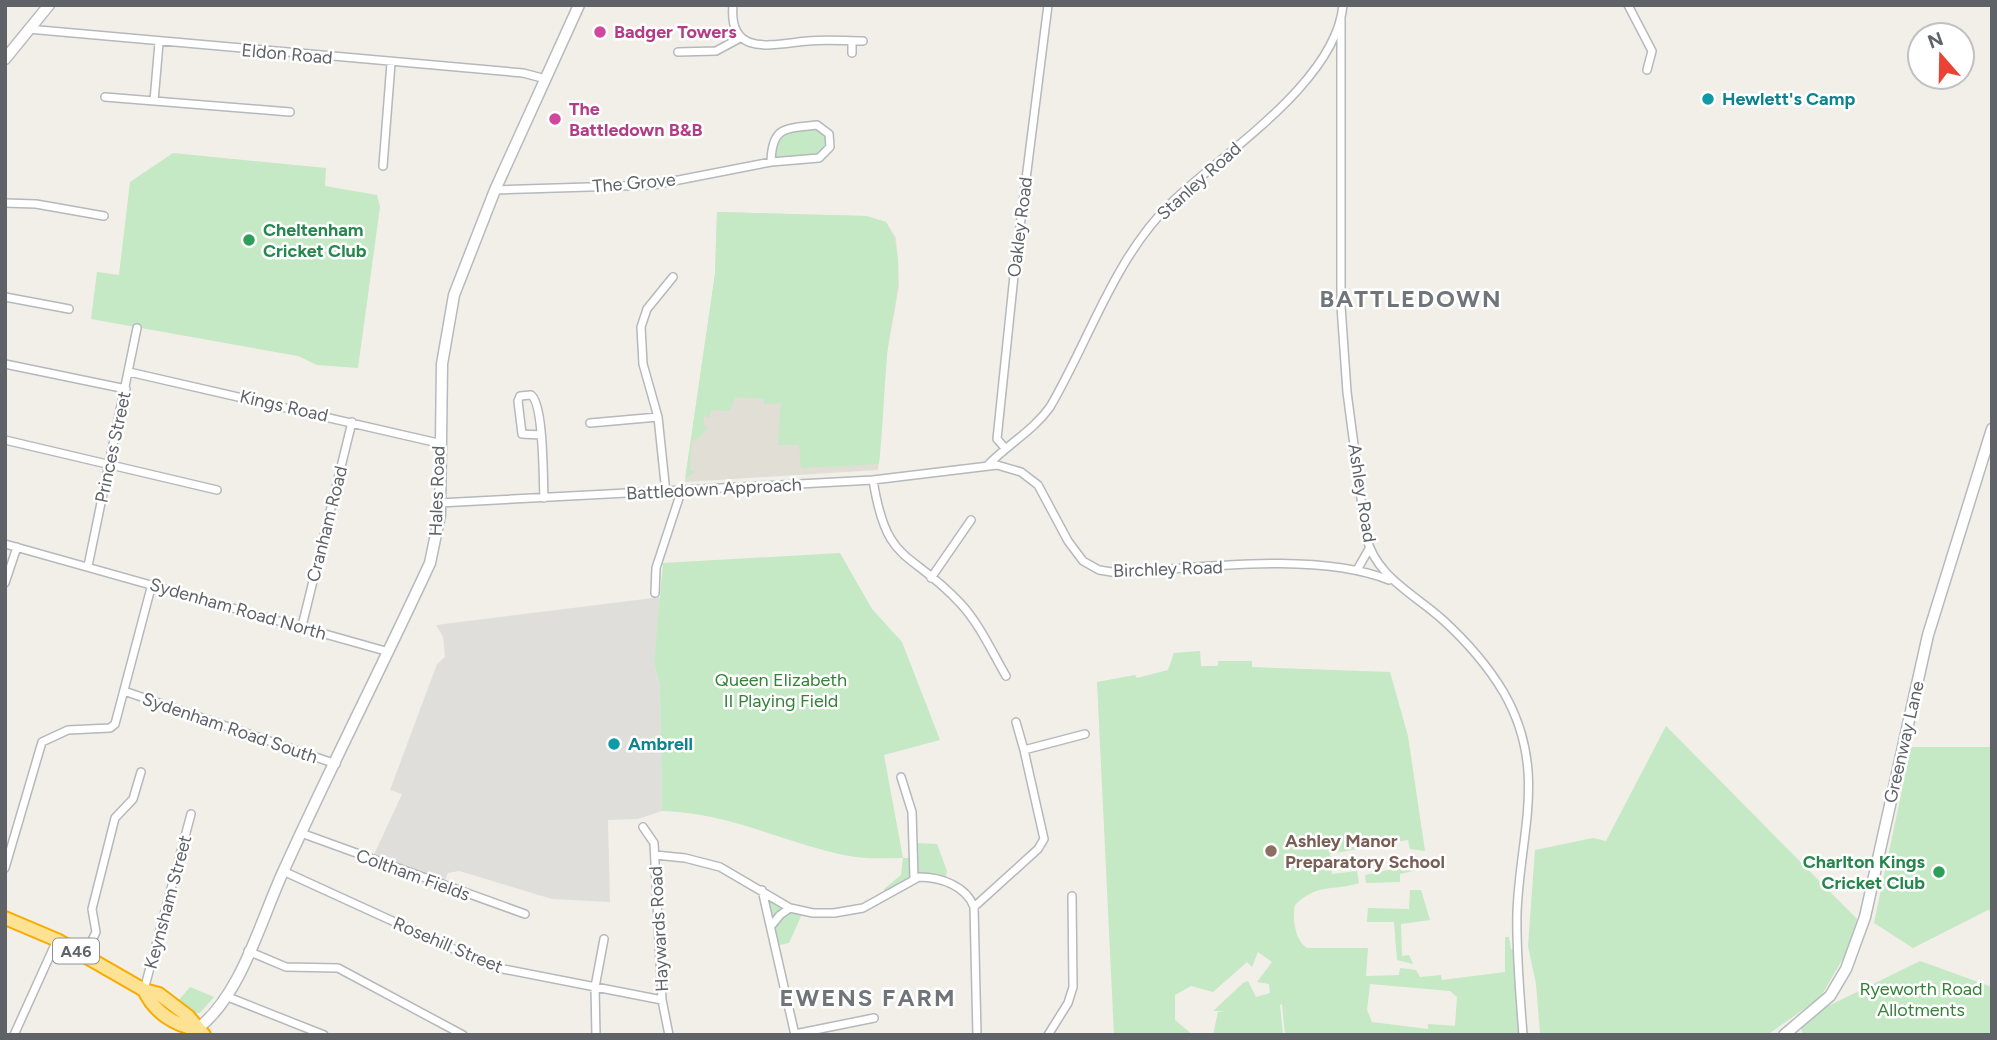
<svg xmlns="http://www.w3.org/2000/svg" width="1997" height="1040" font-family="Figtree,sans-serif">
<rect width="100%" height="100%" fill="#f1efe8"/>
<path fill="#e0deda" d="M661,597L654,663L660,686L662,811L638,819L608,820L610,902L552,899L459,871L448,873L443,885L372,859L402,794L390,790L437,664L445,657L443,637L436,625Z"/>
<path fill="#e1ded6" d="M717,212L866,216L886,222L896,238L899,286L887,353L878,470L685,482L715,274Z"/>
<path fill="#c5e8c5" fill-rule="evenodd" d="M817,125L829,134L825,155L771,162L776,136Z
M173,153L326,168L325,186L377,195L380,207L358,368L317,365L298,356L91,319L97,272L119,275L130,182Z
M717,212L866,216L886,222C911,263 891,310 887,355C884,391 883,427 879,464L801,468L799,445H778L781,403L764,404V399L735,397L730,411L711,410L710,417L704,416L703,426L708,427L698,439L692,440L690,470L695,472L685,479L715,274Z
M840,553L872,609L902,642L940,740L884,755L903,858H914V843L937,844L947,871L945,882L923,877L887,896L884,889L901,875L903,858C887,858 870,859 855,857C787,845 734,813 662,811L660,686L654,663L663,563Z
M1200,651L1201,666H1218V661H1252V667L1390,672L1408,736L1425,851L1410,849L1408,840L1330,854L1332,874L1357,871L1359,883C1331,892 1319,882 1295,905C1292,918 1295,941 1307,948H1368L1366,976L1399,975L1400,968L1416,970L1420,977L1441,975L1442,980L1505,972V937H1509L1511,949L1516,950L1522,1035H1285L1282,1004L1280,1005L1283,1035H1213L1218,1012L1225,1011H1213L1243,983L1248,981L1256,997L1270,993L1269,984L1257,982L1272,962L1258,952L1252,967L1247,962L1213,992L1191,986L1175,995V1020L1193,1035H1114L1097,682L1135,675L1137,678L1168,670L1174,653ZM1370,984L1450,991L1457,997L1455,1026L1428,1024V1029L1372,1022L1367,1010Z
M1666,726L1857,919L1849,948L1820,998L1767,1035H1535L1540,1033L1536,984L1528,946L1535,850L1593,838L1606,841Z
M1911,747H1992V911L1988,910L1913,948L1874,923Z
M1411,856H1417L1421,869L1400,874V882L1366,883L1365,875L1412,865Z
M762,890L803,912L789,943L775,946Z
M1410,890H1421L1430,920L1401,924L1402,956L1409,955L1413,964L1397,960L1394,922H1367L1368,908L1409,909Z
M1920,961L1992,987V1035H1803L1800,1024L1810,1015Z
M190,987L214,997L200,1013H192L177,1002Z"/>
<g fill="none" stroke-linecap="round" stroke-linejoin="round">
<defs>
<path id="street" d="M733,5C728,58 774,44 808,41C827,39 845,41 863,41
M1628,5L1652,51L1647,70
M1341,19V306L1347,392L1366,536C1376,577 1413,593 1443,620C1466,641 1488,666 1504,693C1548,770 1520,833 1517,912C1516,953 1520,994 1523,1035
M28,29L523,73L546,79
M678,52L716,51L740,38
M852,53V41
M105,97L290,112
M154,101L159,43
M383,166L391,63
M495,190L653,185L771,162L819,158L830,147L829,134L817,125C786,129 772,125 771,162
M5,203L36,204L104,216
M5,297L69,309
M5,364L126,389
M129,372L438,443
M590,423L658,417
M541,435L522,434L518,401L520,396L531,395C544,404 543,479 544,498
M5,440L217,490
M1005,448L997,439L1015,266L1048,5
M988,465C1008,444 1033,431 1050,407C1090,339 1114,258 1172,202C1223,153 1336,82 1343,5
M873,480C887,567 909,548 960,603C979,623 992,652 1006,676
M666,493L658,417L643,364L641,327L647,309L673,277
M439,503L873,480L997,465L1021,472L1038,485L1068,541L1083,561L1099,570L1118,573C1197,568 1316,551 1389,580
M5,544L389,652
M88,566L137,328
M1357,570L1369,549
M931,578L971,520
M5,583L17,547
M655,593L656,568L681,492
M302,626L352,422
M124,691L336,764
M1016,722L1024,750
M901,777L912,812L914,878
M643,827L654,843L662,1000L669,1035
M301,833L525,914
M655,855L685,858L720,867L790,908L813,913H834L863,908L919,877C941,877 966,886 974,907L977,1035
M5,868L42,742L68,730L110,728L115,724L152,584
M283,871L493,967L662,1000
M762,890L795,1035
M974,907L1038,849L1044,839L1024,750L1085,734
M771,926L780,915L790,908
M248,951L286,967L338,968L463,1035
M85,955L96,932L92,909L115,818L133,799L141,772
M144,990L191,814
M228,997L324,1035
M795,1034L874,1018
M14,1035L57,940
M596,1035L595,987L604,939
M1048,1035L1068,1003L1073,987L1072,896"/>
<path id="secondary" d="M5,59L49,5
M197,1029C241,996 260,922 283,872C330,768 382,667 430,563L440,515L442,364L454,295L495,190L579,5
M1784,1035L1830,996L1846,969L1865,917L1928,635L1992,429"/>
<path id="highway" d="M5,918L57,940L144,990L159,994L188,1016L204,1035
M144,990C154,1012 174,1025 197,1029"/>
</defs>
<use href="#street" stroke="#b5b8bc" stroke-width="10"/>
<use href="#secondary" stroke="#b6babf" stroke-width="13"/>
<use href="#highway" stroke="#f9ab00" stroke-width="16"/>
<use href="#street" stroke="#fff" stroke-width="7"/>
<use href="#secondary" stroke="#fff" stroke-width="10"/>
<use href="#highway" stroke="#fde293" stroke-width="12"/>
</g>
<g fill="#d1479c" stroke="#fff" stroke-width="2.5">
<circle cx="600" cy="32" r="7"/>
<circle cx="555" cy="119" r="7"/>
</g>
<g fill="#0f9aa8" stroke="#fff" stroke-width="2.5">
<circle cx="1708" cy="99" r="7"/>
<circle cx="614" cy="744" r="7"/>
</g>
<g fill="#2e9e5b" stroke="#fff" stroke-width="2.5">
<circle cx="249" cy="240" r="7"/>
<circle cx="1939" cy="872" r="7"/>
</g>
<circle fill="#8d6e63" stroke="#fff" stroke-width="2.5" cx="1271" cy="851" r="7"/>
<g text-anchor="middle" stroke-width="5" stroke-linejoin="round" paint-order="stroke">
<rect fill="#fff" stroke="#8f9295" stroke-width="2" x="53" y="938.5" width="46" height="25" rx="5"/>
<g font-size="16" font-weight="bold" fill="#5f6368">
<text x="76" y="957">A46</text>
</g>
<g font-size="18" font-weight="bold" fill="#b23c85" stroke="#fff" text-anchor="start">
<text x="614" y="38">Badger Towers</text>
<text x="569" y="115">The<tspan x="569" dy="21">Battledown B&amp;B</tspan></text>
</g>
<g font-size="18" fill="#5f6368" stroke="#fff">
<text transform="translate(287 54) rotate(5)" y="6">Eldon Road</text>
<text transform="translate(1199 181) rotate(-42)" y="6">Stanley Road</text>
<text transform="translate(634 183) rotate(-5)" y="6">The Grove</text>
<text transform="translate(1020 227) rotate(-83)" y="6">Oakley Road</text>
<text transform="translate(284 406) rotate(13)" y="6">Kings Road</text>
<text transform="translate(113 447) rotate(-78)" y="6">Princes Street</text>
<text transform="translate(714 489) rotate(-3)" y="6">Battledown Approach</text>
<text transform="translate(437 491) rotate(-88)" y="6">Hales Road</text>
<text transform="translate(1362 493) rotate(81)" y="6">Ashley Road</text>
<text transform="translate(327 524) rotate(-76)" y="6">Cranham Road</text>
<text transform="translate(1168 569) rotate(-2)" y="6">Birchley Road</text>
<text transform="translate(238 609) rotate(16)" y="6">Sydenham Road North</text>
<text transform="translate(230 728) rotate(19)" y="6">Sydenham Road South</text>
<text transform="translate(1904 742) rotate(-77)" y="6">Greenway Lane</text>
<text transform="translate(413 875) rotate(20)" y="6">Coltham Fields</text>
<text transform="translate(168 902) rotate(-75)" y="6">Keynsham Street</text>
<text transform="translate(659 929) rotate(-93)" y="6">Haywards Road</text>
<text transform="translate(448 945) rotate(23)" y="6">Rosehill Street</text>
</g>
<g font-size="18" font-weight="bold" fill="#0d838f" stroke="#fff" text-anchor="start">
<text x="1722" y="105">Hewlett's Camp</text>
<text x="628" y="750">Ambrell</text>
</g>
<g font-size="18" font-weight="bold" fill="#27864d" stroke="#fff" text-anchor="start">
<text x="263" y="236">Cheltenham<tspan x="263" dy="21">Cricket Club</tspan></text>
<text x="1925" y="868" text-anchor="end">Charlton Kings<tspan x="1925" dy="21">Cricket Club</tspan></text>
</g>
<g font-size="18" fill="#348238" stroke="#fff">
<text x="781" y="686">Queen Elizabeth<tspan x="781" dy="21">II Playing Field</tspan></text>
<text x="1921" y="995">Ryeworth Road<tspan x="1921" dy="21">Allotments</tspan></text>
</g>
<g font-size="18" font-weight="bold" fill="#785e54" stroke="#fff" text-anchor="start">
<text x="1285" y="847">Ashley Manor<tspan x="1285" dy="21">Preparatory School</tspan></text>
</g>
<g font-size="24" font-weight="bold" letter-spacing="2" fill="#70757a" stroke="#fff">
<text x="1411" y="307">BATTLEDOWN</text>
<text x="868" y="1006">EWENS FARM</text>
</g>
</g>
<rect width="1997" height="1040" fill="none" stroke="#5f6368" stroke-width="14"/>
<g transform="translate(1941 56) rotate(340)"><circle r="33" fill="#ffffff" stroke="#bfc1c3" stroke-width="2"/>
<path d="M0-5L12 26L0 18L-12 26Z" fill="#ea4335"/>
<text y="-10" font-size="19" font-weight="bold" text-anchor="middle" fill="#5f6368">N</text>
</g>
</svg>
